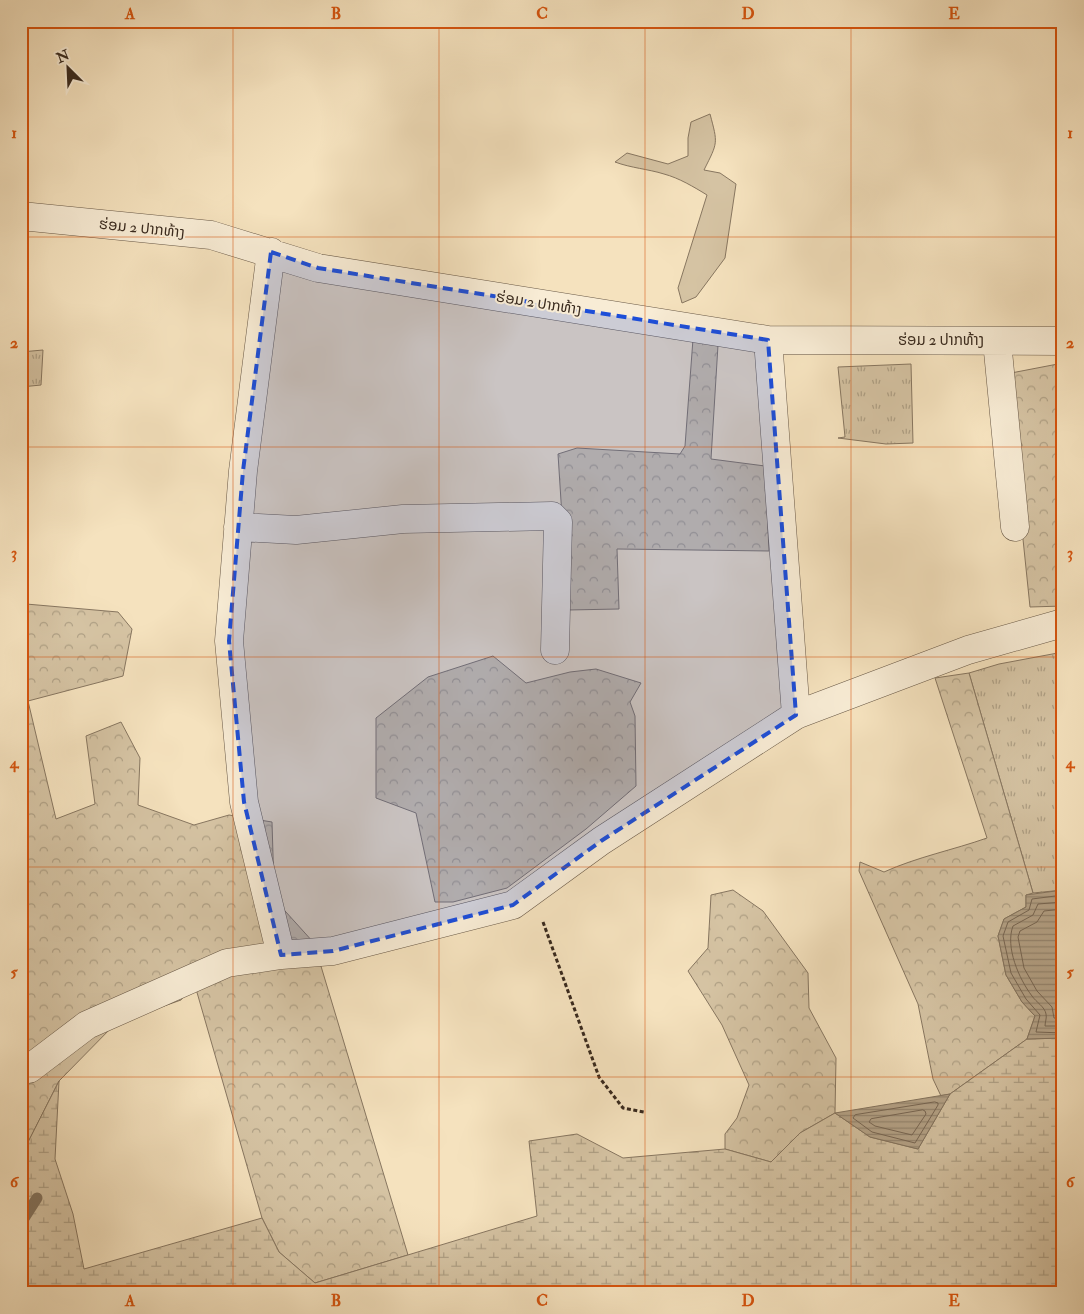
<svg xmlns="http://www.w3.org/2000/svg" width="1084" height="1314" font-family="'IM FELL Double Pica','Noto Sans Lao',serif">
<defs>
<pattern id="grass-tufts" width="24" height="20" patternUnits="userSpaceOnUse" patternTransform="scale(1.25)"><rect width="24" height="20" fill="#d5c3a3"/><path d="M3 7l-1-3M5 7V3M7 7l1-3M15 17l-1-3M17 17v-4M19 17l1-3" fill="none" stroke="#ae9f84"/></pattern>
<pattern id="forest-crowns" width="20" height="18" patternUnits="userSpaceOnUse" patternTransform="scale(1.25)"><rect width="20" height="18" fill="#d5c3a3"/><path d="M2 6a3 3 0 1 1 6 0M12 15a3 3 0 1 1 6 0" fill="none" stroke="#ae9f84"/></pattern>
<pattern id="wetland-marsh" width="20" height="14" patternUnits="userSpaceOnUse" patternTransform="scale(1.25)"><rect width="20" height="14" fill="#d5c3a3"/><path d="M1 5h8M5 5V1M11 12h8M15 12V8" fill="none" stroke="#ae9f84"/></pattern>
<pattern id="water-rules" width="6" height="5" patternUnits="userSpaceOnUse" patternTransform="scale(1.25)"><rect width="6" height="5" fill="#b5a388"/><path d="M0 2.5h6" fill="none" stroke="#94856f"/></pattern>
</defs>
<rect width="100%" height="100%" fill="#f5e2be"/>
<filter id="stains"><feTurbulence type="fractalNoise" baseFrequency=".004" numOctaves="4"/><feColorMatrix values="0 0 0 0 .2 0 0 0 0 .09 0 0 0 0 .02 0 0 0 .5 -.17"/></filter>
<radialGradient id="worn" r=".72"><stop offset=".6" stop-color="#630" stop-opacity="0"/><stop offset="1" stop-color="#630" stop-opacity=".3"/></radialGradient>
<path fill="url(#grass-tufts)" stroke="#877660" d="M43,350L41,385L21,387V352Z
M911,364L913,443L886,444L838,438L845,437L838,367Z
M1063,652V890L1033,893L969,673L999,664Z"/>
<path fill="url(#forest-crowns)" stroke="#877660" d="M693,339L718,345L711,459L765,466L769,551L617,549L619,609L568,610L558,454L577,448L680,454L685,446Z
M1063,363V606L1030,607L1006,374Z
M26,604L118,612L132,629L123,676L28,701L56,819L95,804L86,736L121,722L140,758L138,805L194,825L229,815L272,822L274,888L276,901L314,943L408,1255L315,1283L279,1252L262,1218L194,982L181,1000L116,1023L59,1081L21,1156V605Z
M493,656L526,683L570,672L596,669L641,683L630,702L635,716L636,786L586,829L507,888L453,902H435L416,813L376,798V718L428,677Z
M969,673L1033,893L1026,895V907L1004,919L998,936L1006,975L1022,1002L1035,1016L1027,1039L950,1094L941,1096L933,1079L918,1004L859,871L860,862L884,872C917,857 953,850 987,838L935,678Z
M733,890L763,911L808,973L809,1008L836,1058L835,1113L800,1133L771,1162L725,1149V1134L737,1118L749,1085L722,1025L688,971L708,948L711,895Z"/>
<path fill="url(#wetland-marsh)" stroke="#877660" d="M1063,1038V1293H21V1156L59,1081L55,1159L73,1214L84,1269L262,1218L279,1252L315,1283L537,1216L529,1141L577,1134L623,1158L725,1149L771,1162L800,1133L835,1113L870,1137L918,1149L950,1094L1027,1039Z"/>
<path fill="#d5c3a3" stroke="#877660" d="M710,114C718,144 718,142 704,170L720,173L736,184L725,258L696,297L682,303L678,288L707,195C694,187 679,178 664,174C648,169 631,168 615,162L627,153L668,164L688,156V138L691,122Z"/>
<path fill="url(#water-rules)" stroke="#83735e" d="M1063,890V1038L1027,1039L1035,1016L1022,1002L1006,975L998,936L1004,919L1026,907V895Z
M950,1094L918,1149L870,1137L835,1113Z"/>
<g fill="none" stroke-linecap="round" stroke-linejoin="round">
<path stroke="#776653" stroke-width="1" d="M1063,895L1032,899L1029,910L1008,922L1003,936L1011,973L1026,999L1040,1015L1036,1032L1063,1033
M1063,902L1038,904L1033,915L1013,926C1005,947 1019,979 1032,996C1036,1002 1045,1007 1046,1014C1047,1018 1045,1022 1045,1026H1063
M1063,909L1044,911L1037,922L1020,931L1018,937L1024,968L1037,991L1052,1007L1054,1018L1063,1019
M935,1102L938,1103V1105L915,1143L872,1132L853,1118L855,1115Z
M923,1110L925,1111L926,1114L912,1135L875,1126L869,1122L871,1119Z"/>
<path stroke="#83735e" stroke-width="11" d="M21,1223L37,1198"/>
<defs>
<path id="minor" d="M21,216L211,235L318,268L768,340L1063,341
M271,252L243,471L229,641L244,802L281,955
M768,340L796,715
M997,341L1015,527
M238,527L296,530L403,519L552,516L558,522L555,650
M21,1069H29L87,1025L227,963L281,955L333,951L513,905L601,841L796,715L968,650L1063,623"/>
</defs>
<use href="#minor" stroke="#685846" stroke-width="29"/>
<path stroke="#392a1e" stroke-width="3" stroke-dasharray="4 2.5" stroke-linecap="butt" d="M543,922L599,1077L623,1108L644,1112"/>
<use href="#minor" stroke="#f8ecd5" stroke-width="28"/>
</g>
<path fill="#1d4ed8" fill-opacity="0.2" stroke="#1d4ed8" stroke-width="4" stroke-dasharray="10 6" stroke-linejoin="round" d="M271,252L318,268L768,340L796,715L601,841L513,905L333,951L281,955L244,802L229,641L243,471Z"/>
<path fill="none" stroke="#d6540e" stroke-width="1" stroke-opacity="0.55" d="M233,21V1293M439,21V1293M645,21V1293M851,21V1293M21,237H1063M21,447H1063M21,657H1063M21,867H1063M21,1077H1063"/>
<g text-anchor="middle" stroke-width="4" stroke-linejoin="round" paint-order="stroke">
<g font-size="15" fill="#392a1e" stroke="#f8ecd5">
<text transform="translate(142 228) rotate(6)" y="5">ຮ່ອມ 2 ປາກທ້າງ</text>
<text transform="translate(539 303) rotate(9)" y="5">ຮ່ອມ 2 ປາກທ້າງ</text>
<text x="941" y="345">ຮ່ອມ 2 ປາກທ້າງ</text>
</g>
</g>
<rect width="1084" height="1314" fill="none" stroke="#f5e2be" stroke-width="55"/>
<g transform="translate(68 68) rotate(336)" stroke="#f8ecd5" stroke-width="4" paint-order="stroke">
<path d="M0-4L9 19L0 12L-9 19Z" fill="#392a1e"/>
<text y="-8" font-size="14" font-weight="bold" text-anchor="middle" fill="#392a1e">N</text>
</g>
<rect x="28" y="28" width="1028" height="1258" fill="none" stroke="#d6540e" stroke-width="2"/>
<g font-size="16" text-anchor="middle" font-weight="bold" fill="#d6540e">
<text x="130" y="19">A</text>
<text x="336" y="19">B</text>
<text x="542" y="19">C</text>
<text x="748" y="19">D</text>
<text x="954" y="19">E</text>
<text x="14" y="138">1</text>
<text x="1070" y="138">1</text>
<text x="14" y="348">2</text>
<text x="1070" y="348">2</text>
<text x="14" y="558">3</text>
<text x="1070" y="558">3</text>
<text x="14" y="768">4</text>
<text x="1070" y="768">4</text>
<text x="14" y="977">5</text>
<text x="1070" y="977">5</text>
<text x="14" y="1187">6</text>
<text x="1070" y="1187">6</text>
<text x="130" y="1306">A</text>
<text x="336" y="1306">B</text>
<text x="542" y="1306">C</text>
<text x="748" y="1306">D</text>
<text x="954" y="1306">E</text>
</g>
<rect width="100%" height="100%" filter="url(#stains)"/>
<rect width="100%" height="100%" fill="url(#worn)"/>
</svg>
